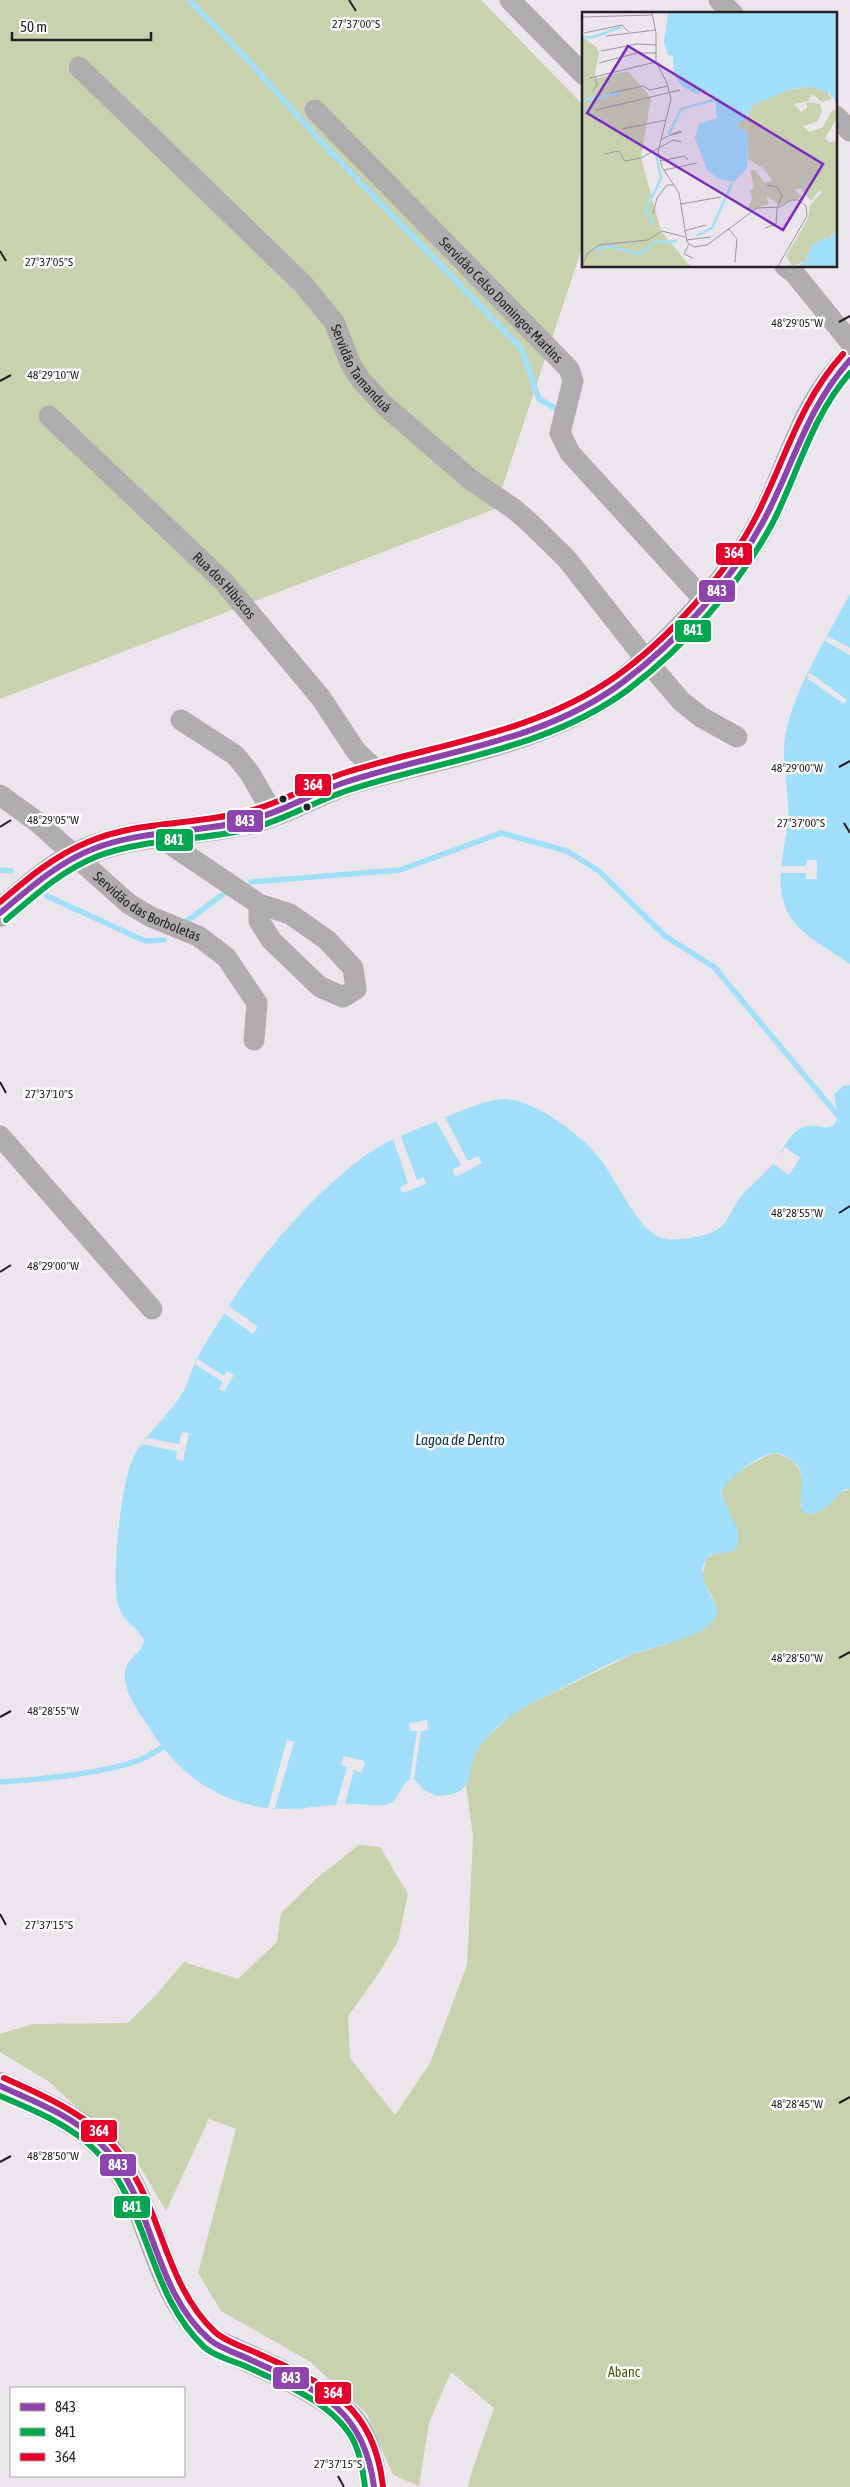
<svg xmlns="http://www.w3.org/2000/svg" width="850" height="2487" font-family="'Asap Condensed',sans-serif">
<rect width="100%" height="100%" fill="#ebe6eb"/>
<path fill="#c8d2af" d="M0,0H481L584,106V242L495,509L0,699Z
M773,1453C803,1459 806,1479 800,1506L850,1489V2487H468L471,2474L494,2408L451,2372L429,2423L419,2486L393,2475L367,2414L309,2361L221,2311L198,2273L236,2129L209,2119L166,2211L138,2163L48,2081L0,2052V2034L33,2024L128,2023L156,1995L184,1962L238,1979L277,1942L281,1913L317,1878L359,1845L380,1847L408,1894L398,1941L379,1973L348,2016L350,2058L395,2115L430,2063L467,1965L473,1836L466,1785L474,1755L484,1740L516,1711L633,1654L667,1644L715,1603L702,1577L706,1559L715,1553H723C724,1536 725,1519 724,1503C724,1499 721,1495 722,1492C724,1477 761,1458 773,1453Z"/>
<path fill="#a1def9" d="M850,594V964C829,949 795,933 785,907C775,879 785,849 788,821C790,794 781,766 785,738C792,692 828,635 850,594Z
M850,1085V1489H845C834,1498 817,1523 802,1511C797,1495 808,1480 797,1465C791,1459 782,1452 773,1453C758,1455 727,1479 721,1493L738,1531V1545L733,1551L710,1555C692,1573 711,1592 718,1611C710,1639 657,1644 633,1654C607,1663 582,1678 558,1690C527,1705 492,1723 475,1754C470,1763 471,1779 465,1786C458,1795 447,1795 437,1796L424,1790L414,1779C399,1779 402,1802 385,1805C372,1807 357,1803 343,1804C319,1806 292,1811 267,1808C215,1801 176,1772 149,1727C140,1713 127,1697 125,1680C122,1659 141,1656 144,1640C138,1627 124,1622 119,1608C110,1583 121,1488 131,1463C141,1436 169,1417 183,1392C188,1384 190,1374 194,1365C202,1347 214,1330 224,1314C258,1257 314,1192 369,1153C388,1140 410,1132 432,1123C451,1115 485,1099 505,1099C534,1099 585,1137 602,1161C615,1180 635,1220 652,1233C660,1239 670,1240 680,1239C694,1238 714,1235 724,1224C731,1215 735,1203 743,1194C753,1183 766,1174 775,1161C782,1152 787,1139 795,1132C811,1119 820,1131 833,1126L838,1118L834,1094L843,1086Z"/>
<path fill="#ebe6eb" d="M828,636L850,648V655L825,641Z
M809,672L847,700L844,704L807,678Z
M807,860H817V879H806V873H781V866H806Z
M445,1117L468,1161L478,1156L482,1163L456,1177L452,1170L461,1165L436,1121Z
M401,1136L417,1180L424,1177L426,1184L403,1193L400,1187L408,1183L393,1139Z
M785,1147L800,1158L789,1175L773,1164Z
M229,1306L258,1327L253,1334L224,1313Z
M198,1359L224,1376L227,1371L234,1375L224,1391L219,1389L223,1382L195,1364Z
M182,1432L189,1433L183,1461L176,1459L177,1451L141,1444L147,1438L179,1444Z
M427,1720L428,1730L421,1731L414,1779H410L417,1731H411L409,1723Z
M287,1740L294,1742L275,1808H268Z
M344,1756L365,1761L362,1773L354,1770L345,1804L336,1805L347,1767L341,1765Z"/>
<g fill="none" stroke-linecap="round" stroke-linejoin="round">
<path stroke="#a1def9" stroke-width="5.5" d="M189,0L245,57L324,145L521,348L539,399L555,408
M0,870L11,871
M251,882L400,870L501,833L567,851L599,871L665,936L714,967L841,1119L850,1124
M47,896L145,941L164,940
M188,920L225,893
M0,1782C39,1780 106,1773 142,1759C151,1755 160,1748 169,1743"/>
<g stroke="#b0adae" stroke-width="21">
<path d="M510,0L584,75"/>
<path d="M719,0L733,14"/>
<path id="s1" d="M79,67L304,285L334,322L351,365L361,380L384,405L470,479L514,509L529,522L566,558L647,661L681,701L701,717L737,737"/>
<path id="s2" d="M315,110L569,369L573,381L560,433L570,453L706,602"/>
<path d="M836,116L850,131"/>
<path d="M785,266L795,274L850,342"/>
<path id="s3" d="M49,416L223,581L321,698L356,751L379,773"/>
<path d="M181,720L235,755L249,772L273,813"/>
<path id="s4" d="M0,795L36,821L129,904L151,917L198,936L226,957L257,1003L254,1040"/>
<path d="M155,834L259,904L290,914L327,940L353,968L356,989L343,997L320,987L272,941L259,921V904"/>
<path d="M0,1136L152,1309"/>
</g>
<path stroke="#b0abae" stroke-width="28" d="M0,913C23,894 46,872 73,858C126,829 189,835 246,821C282,813 312,794 346,782C429,756 527,744 601,697C658,662 733,580 764,520C792,465 805,404 850,360
M0,2086C40,2104 84,2120 112,2156C156,2212 153,2287 211,2341C252,2362 337,2391 359,2432C368,2449 372,2468 374,2487"/>
<defs>
<path id="bus-1" d="M0,913C29,889 57,863 93,849C141,830 196,833 246,821C281,813 312,793 346,782C440,751 542,743 623,682C679,640 731,582 764,520C794,464 806,409 850,360
M0,2086C35,2102 74,2116 101,2144C155,2198 151,2290 210,2340C221,2349 239,2354 251,2360C317,2390 364,2407 374,2487"/>
<path id="bus-2" d="M6,920C34,896 62,870 98,856C146,838 200,841 250,829C285,820 315,801 349,790C444,759 547,750 629,689C685,646 738,587 772,524C798,474 811,417 850,373
M0,2096C33,2110 69,2124 95,2150C149,2204 147,2293 204,2347C214,2356 233,2361 245,2366C282,2383 329,2401 351,2436C360,2451 363,2470 365,2487"/>
<path id="bus-3" d="M0,902C28,878 54,856 88,842C137,821 193,825 245,812C280,804 311,784 344,773C436,744 534,734 615,677C669,639 728,573 758,513C786,457 800,402 843,354
M4,2078C95,2118 125,2137 160,2234C173,2269 187,2306 215,2332C226,2342 246,2348 259,2354C327,2385 373,2404 383,2486"/>
</defs>
<use href="#bus-1" stroke="#fff" stroke-width="10"/>
<use href="#bus-2" stroke="#fff" stroke-width="10"/>
<use href="#bus-3" stroke="#fff" stroke-width="10"/>
<use href="#bus-1" stroke="#8e44ad" stroke-width="6"/>
<use href="#bus-2" stroke="#00a651" stroke-width="6"/>
<use href="#bus-3" stroke="#e4002b" stroke-width="6"/>
</g>
<path fill="none" stroke="#242125" stroke-width="2" d="M349,0L356,11M0,251L6,261M839,322L850,316M0,381L11,375M839,767L850,761M844,823L850,833M0,827L11,820M0,1082L6,1093M839,1213L850,1206M0,1272L11,1265M839,1658L850,1652M0,1717L11,1711M0,1914L6,1925M839,2103L850,2097M0,2162L11,2156M338,2476L344,2487"/>
<g fill="#242125" stroke="#fff" stroke-width="2">
<circle cx="283" cy="799" r="4.5"/>
<circle cx="307" cy="807" r="4.5"/>
</g>
<g text-anchor="middle" stroke-width="5" stroke-linejoin="round" paint-order="stroke">
<g font-size="14" fill="#242125" stroke="#fff">
<text dy="5" stroke="none"><textPath href="#s2" startOffset="266">Servidão Celso Domingos Martins</textPath></text>
<text dy="5" stroke="none"><textPath href="#s1" startOffset="415">Servidão Tamanduá</textPath></text>
<text dy="5" stroke="none"><textPath href="#s3" startOffset="244">Rua dos Hibiscos</textPath></text>
<text dy="5" stroke="none"><textPath href="#s4" startOffset="186">Servidão das Borboletas</textPath></text>
</g>
<g font-size="14" fill="#485c0b" stroke="#fff">
<text x="624" y="2377">Abanc</text>
</g>
<g font-size="15" font-style="italic" fill="#0a3443" stroke="#fff">
<text x="460" y="1445">Lagoa de Dentro</text>
</g>
</g>
<g transform="translate(582 12)">
<rect width="255" height="255" fill="#ebe6eb"/>
<path d="M0,24L14,35L17,41L12,67L46,59L69,86L59,146L79,219L108,254H0ZM232,75L245,80L250,87L240,90L230,82L226,89L212,92L219,100L225,96V90L238,92L240,100L235,110L221,114L228,120L241,115L250,98L255,99V106L243,126L247,130L255,128V217L247,227L242,226L231,233L223,250L210,254L204,244L226,207L228,193L240,180L237,179L229,189L218,176L213,178L220,185L197,193L184,183L187,192L165,199L170,186L168,179L172,176L168,158H173L183,171L190,169L182,157L166,147V121L157,115L156,109L163,108L171,93L189,85L209,77Z" fill="#c8d2af"/>
<path d="M86,1H255V91L247,81L231,75L209,77L171,93L162,109L156,110L157,115L166,121L165,156L152,170L136,167L125,158L113,126L117,112L135,106L133,88L126,79L114,82L100,74L92,62L91,44L86,43L82,31ZM255,217V254H217L224,249L229,235L240,227H247Z" fill="#a1def9"/>
<path fill="none" stroke="#a1def9" stroke-width="2.5" d="M0,26L12,25L39,15M0,89L38,81M87,122L99,97L132,88M72,213L64,198L79,166L74,142M114,224L130,216L150,171M12,238L30,234L57,242L73,230L95,229"/>
<path fill="none" stroke="#9b979c" stroke-width="1" d="M70,1L74,21V50L85,71L89,87L76,140L80,155L97,181L105,230L112,235L125,233L175,196L198,195L209,188H217L224,194L225,204L196,254M0,5L70,3M2,21L40,13L47,20M24,24L74,18M19,39L55,32L74,33M17,51L55,41H74M8,66L74,50M11,79L15,73L13,64M29,81L61,74L68,78L86,74M14,98L98,78M40,117L84,108M78,128L95,120H100L89,123M22,142L37,139L43,149L59,146L91,128L99,130M78,149L103,144L106,148M82,158L115,151M99,192L139,185M71,202L75,186L85,173H92M146,216L155,227L153,250M183,216L194,212L195,196L200,183L195,175L185,173M102,219L124,213M104,228L129,225M107,232L102,242L111,246M0,253L6,241L17,233L66,228L80,219L103,225"/>
<path fill="#7b2cbf" fill-opacity="0.15" stroke="#7b2cbf" stroke-width="2.5" d="M46,34L241,152L201,218L5,101Z"/>
<rect width="255" height="255" fill="none" stroke="#242125" stroke-width="2.5"/>
</g>
<g font-size="12" text-anchor="middle" fill="#242125" stroke="#fff" stroke-width="5" stroke-linejoin="round" paint-order="stroke">
<text x="356" y="28">27°37'00"S</text>
<text x="49" y="266">27°37'05"S</text>
<text x="797" y="327">48°29'05"W</text>
<text x="53" y="379">48°29'10"W</text>
<text x="797" y="772">48°29'00"W</text>
<text x="53" y="824">48°29'05"W</text>
<text x="801" y="827">27°37'00"S</text>
<text x="49" y="1098">27°37'10"S</text>
<text x="797" y="1217">48°28'55"W</text>
<text x="53" y="1270">48°29'00"W</text>
<text x="797" y="1662">48°28'50"W</text>
<text x="53" y="1715">48°28'55"W</text>
<text x="49" y="1929">27°37'15"S</text>
<text x="797" y="2108">48°28'45"W</text>
<text x="53" y="2160">48°28'50"W</text>
<text x="338" y="2468">27°37'15"S</text>
</g>
<g stroke="#fff" stroke-width="2">
<rect x="715" y="542" width="38" height="24" rx="5" fill="#e4002b"/>
<rect x="698" y="579" width="38" height="24" rx="5" fill="#8e44ad"/>
<rect x="674" y="619" width="38" height="24" rx="5" fill="#00a651"/>
<rect x="294" y="773" width="38" height="24" rx="5" fill="#e4002b"/>
<rect x="226" y="809" width="38" height="24" rx="5" fill="#8e44ad"/>
<rect x="155" y="828" width="39" height="24" rx="5" fill="#00a651"/>
<rect x="80" y="2119" width="38" height="24" rx="5" fill="#e4002b"/>
<rect x="99" y="2153" width="38" height="24" rx="5" fill="#8e44ad"/>
<rect x="113" y="2195" width="38" height="24" rx="5" fill="#00a651"/>
<rect x="272" y="2366" width="38" height="24" rx="5" fill="#8e44ad"/>
<rect x="314" y="2381" width="38" height="24" rx="5" fill="#e4002b"/>
</g>
<g font-size="14" text-anchor="middle" font-weight="bold" fill="#fff">
<text x="734" y="558">364</text>
<text x="717" y="596">843</text>
<text x="693" y="635">841</text>
<text x="313" y="790">364</text>
<text x="245" y="826">843</text>
<text x="174" y="845">841</text>
<text x="99" y="2136">364</text>
<text x="118" y="2170">843</text>
<text x="132" y="2212">841</text>
<text x="291" y="2383">843</text>
<text x="333" y="2398">364</text>
</g>
<rect x="10" y="2387" width="175" height="90" fill="#ffffff" stroke="#a7a6a8"/>
<rect x="20" y="2403" width="25" height="8" fill="#8e44ad" stroke="#a7a6a8"/>
<text x="55" y="2412" font-size="15" fill="#242125">843</text>
<rect x="20" y="2428" width="25" height="8" fill="#00a651" stroke="#a7a6a8"/>
<text x="55" y="2437" font-size="15" fill="#242125">841</text>
<rect x="20" y="2453" width="25" height="8" fill="#e4002b" stroke="#a7a6a8"/>
<text x="55" y="2462" font-size="15" fill="#242125">364</text>
<path d="M12 32v8h139v-8" fill="none" stroke="#242125" stroke-width="2.5"/>
<text x="20" y="32" font-size="15" fill="#242125" stroke="#ffffff" stroke-width="4" paint-order="stroke">50 m</text>
</svg>
